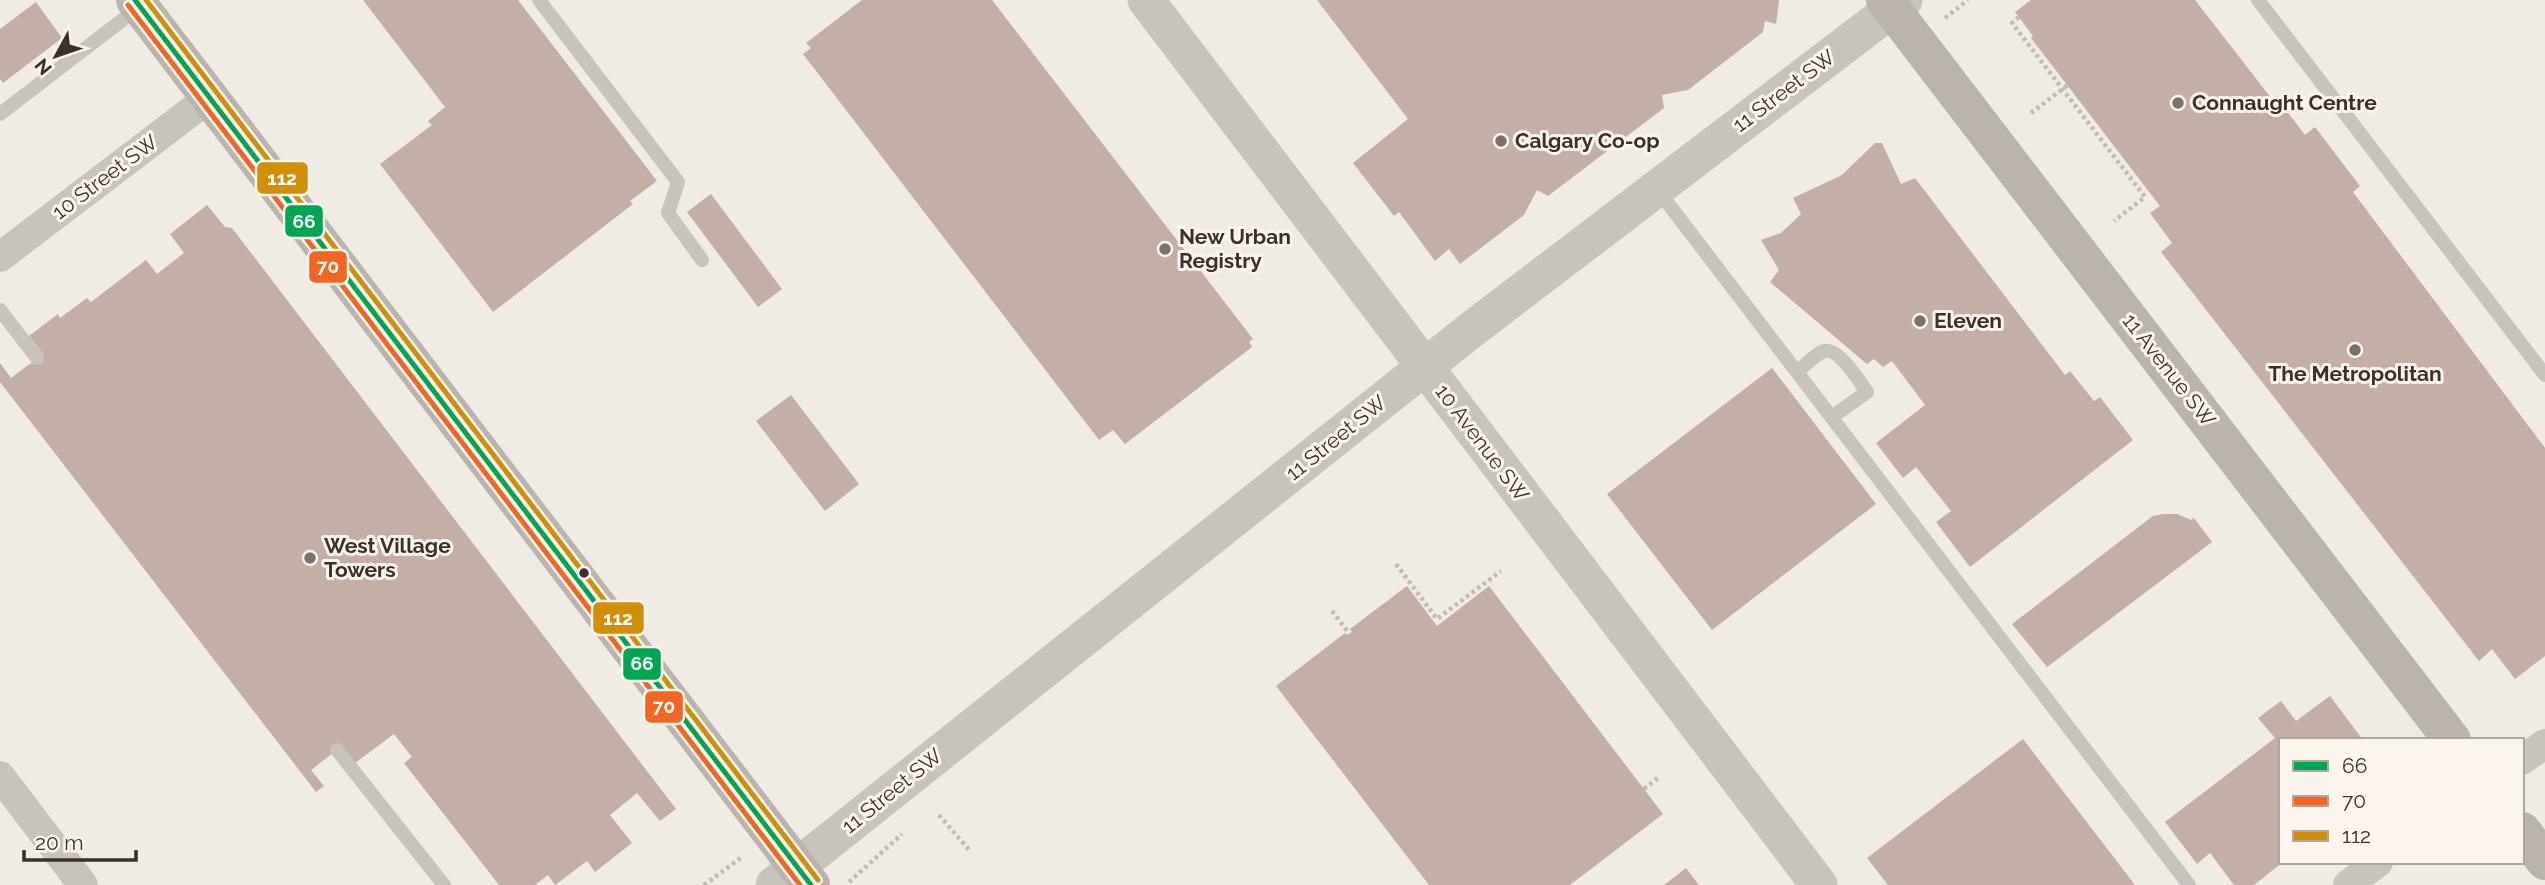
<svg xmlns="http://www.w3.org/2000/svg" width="2545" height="885" font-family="Raleway,sans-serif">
<rect width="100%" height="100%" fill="#f0ebe5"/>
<path fill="#c3afa7" d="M363,0H518L657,181L630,201L633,204L493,312L380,164L432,125L428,121L445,107Z
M862,0H992L1253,339L1249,342L1252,347L1125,444L1113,430L1099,440L803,54L811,48L806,43Z
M1317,0H1779L1776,24L1765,21L1763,32L1688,90L1662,95L1664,108L1548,196L1537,190L1524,215L1460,264L1449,249L1435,261L1399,212L1394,216L1353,163L1408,119Z
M2031,0H2195L2282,112L2286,110L2305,135L2315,127L2360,186L2353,192L2545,448V656L2515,679L2492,649L2479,661L2161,252L2172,243L2150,213L2160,206L2031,38L2033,36L2015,12Z
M36,2L62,38L3,83L0,79V29Z
M1875,143H1882L1901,184L1915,178L2065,375L2070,371L2094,401L2100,397L2133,440L1970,567L1936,522L1951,511L1916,467L1903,478L1876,443L1925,405L1892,361L1883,367L1874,359L1867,364L1770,282L1779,270L1761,240L1781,233L1801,214L1793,198L1842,175Z
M711,194L782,289L758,307L687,212Z
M207,205L225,227L232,228L676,809L660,821L637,793L610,815L632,843L595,872L587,861L555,885L548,875L535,885H499L404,763L412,757L394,734L355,763L342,746L311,770L324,786L316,792L0,382V363L11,378L43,354L29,336L58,314L60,318L87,298L91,302L146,260L157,274L184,253L170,234Z
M1772,368L1876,504L1712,630L1607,494Z
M791,395L859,484L825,511L756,421Z
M2163,514H2177L2191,520L2194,518L2212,542L2047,667L2012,624L2145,522L2153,516Z
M1407,586L1437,626L1489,586L1663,814L1570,885H1429L1276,686L1345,633L1347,635L1352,632L1350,629Z
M2330,696L2363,740H2281V862H2283L2254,885H2234L2210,853L2197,864L2165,822L2275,738L2258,718L2281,701L2296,721Z
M2023,739L2135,885H1888L1867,858Z
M1686,868L1699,885H1664Z"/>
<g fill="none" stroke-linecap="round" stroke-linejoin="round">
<path stroke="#c2bbb6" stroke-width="4.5" stroke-dasharray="3.5 3.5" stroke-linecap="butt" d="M2019,17L2012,23L2145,197L2114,221
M1945,18L1968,0
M2031,113L2068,85
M1396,564L1437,619L1501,571
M1332,611L1349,633
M1644,789L1658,778
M939,815L970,851
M849,882L902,834
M704,885L742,857"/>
<path stroke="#c9c3be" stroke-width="14" d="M539,0L678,182L668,213L702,260
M2258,0L2545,375
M0,114L138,8
M1657,189L2189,885
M0,310L37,358
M1797,372C1805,366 1815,354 1824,351C1838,347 1860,382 1867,392L1832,417
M337,750L444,885"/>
<path stroke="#c9c3be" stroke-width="30" d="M0,257L210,97
M2522,760L2545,744
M0,776L83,885
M2348,885L2378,862"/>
<path stroke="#c9c3be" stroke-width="37" d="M1146,0L1819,885
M774,885L1471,330L1904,0"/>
<path stroke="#bab3ae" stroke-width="38" d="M135,0L811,885
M1885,0L2452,740
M2522,831L2545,861"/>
<defs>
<path id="bus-1" d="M135,0L811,885"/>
<path id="bus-2" d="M128,5L800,885"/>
<path id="bus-3" d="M146,0L818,880"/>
</defs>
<use href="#bus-1" stroke="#fbf5ee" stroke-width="10"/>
<use href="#bus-2" stroke="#fbf5ee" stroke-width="10"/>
<use href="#bus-3" stroke="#fbf5ee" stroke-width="10"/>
<use href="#bus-1" stroke="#00a651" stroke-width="5"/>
<use href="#bus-2" stroke="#f26522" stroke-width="5"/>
<use href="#bus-3" stroke="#d18e09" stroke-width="5"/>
</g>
<g fill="#7a716c" stroke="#fbf5ee" stroke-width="2.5">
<circle cx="2178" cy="103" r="7"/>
<circle cx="1501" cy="141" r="7"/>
<circle cx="1165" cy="249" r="7"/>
<circle cx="1920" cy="321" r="7"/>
<circle cx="2355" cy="350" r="7"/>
<circle cx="310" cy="558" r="7"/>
</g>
<circle fill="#3b302b" stroke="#fbf5ee" stroke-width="2.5" cx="584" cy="573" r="6"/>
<g text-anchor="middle" stroke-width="6" stroke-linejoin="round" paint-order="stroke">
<g font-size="21" fill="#3b302b" stroke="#fbf5ee">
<text transform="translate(1784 91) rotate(-37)" y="7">11 Street SW</text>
<text transform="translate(105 177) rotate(-37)" y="7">10 Street SW</text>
<text transform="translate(2169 370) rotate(52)" y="7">11 Avenue SW</text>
<text transform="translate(1336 438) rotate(-39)" y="7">11 Street SW</text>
<text transform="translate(1482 443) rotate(53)" y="7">10 Avenue SW</text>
<text transform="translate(892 791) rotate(-39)" y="7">11 Street SW</text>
</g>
<g font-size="21" font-weight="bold" fill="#3b302b" stroke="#fbf5ee" text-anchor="start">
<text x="2192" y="110">Connaught Centre</text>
<text x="1515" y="148">Calgary Co-op</text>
<text x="1179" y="244">New Urban<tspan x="1179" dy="24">Registry</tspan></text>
<text x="1934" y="328">Eleven</text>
<text x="2355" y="381" text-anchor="middle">The Metropolitan</text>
<text x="324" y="553">West Village<tspan x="324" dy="24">Towers</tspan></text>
</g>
</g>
<g stroke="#fbf5ee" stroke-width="2.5">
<rect x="256" y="161" width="53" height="34" rx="7" fill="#d18e09"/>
<rect x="284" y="204" width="40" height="34" rx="7" fill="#00a651"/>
<rect x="308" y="250" width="40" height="34" rx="7" fill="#f26522"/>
<rect x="592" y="601" width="53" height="34" rx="7" fill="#d18e09"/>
<rect x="622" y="647" width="40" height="34" rx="7" fill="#00a651"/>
<rect x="644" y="690" width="40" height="34" rx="7" fill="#f26522"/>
</g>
<g font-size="19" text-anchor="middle" font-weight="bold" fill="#fff">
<text x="282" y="185">112</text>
<text x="304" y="228">66</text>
<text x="328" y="273">70</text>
<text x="618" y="625">112</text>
<text x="642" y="670">66</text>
<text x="664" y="713">70</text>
</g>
<rect x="2279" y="738" width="245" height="126" fill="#fbf5ee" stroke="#aea6a0" stroke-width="2"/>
<rect x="2293" y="761" width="35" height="10" fill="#00a651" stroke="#aea6a0" stroke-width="2"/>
<text x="2342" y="773" font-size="21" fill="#3b302b">66</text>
<rect x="2293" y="796" width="35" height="10" fill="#f26522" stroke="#aea6a0" stroke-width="2"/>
<text x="2342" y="808" font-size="21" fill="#3b302b">70</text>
<rect x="2293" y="831" width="35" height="10" fill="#d18e09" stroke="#aea6a0" stroke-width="2"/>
<text x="2342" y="843" font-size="21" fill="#3b302b">112</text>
<g transform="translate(56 56) rotate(230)" stroke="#fbf5ee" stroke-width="5" paint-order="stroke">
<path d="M0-5L12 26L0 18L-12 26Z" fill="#3b302b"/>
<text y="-10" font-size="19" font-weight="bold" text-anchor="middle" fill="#3b302b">N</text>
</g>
<path d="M24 850v10h112v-10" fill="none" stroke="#3b302b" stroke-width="3.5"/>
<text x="35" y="850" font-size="21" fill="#3b302b" stroke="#fbf5ee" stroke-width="5" paint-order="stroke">20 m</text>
</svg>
